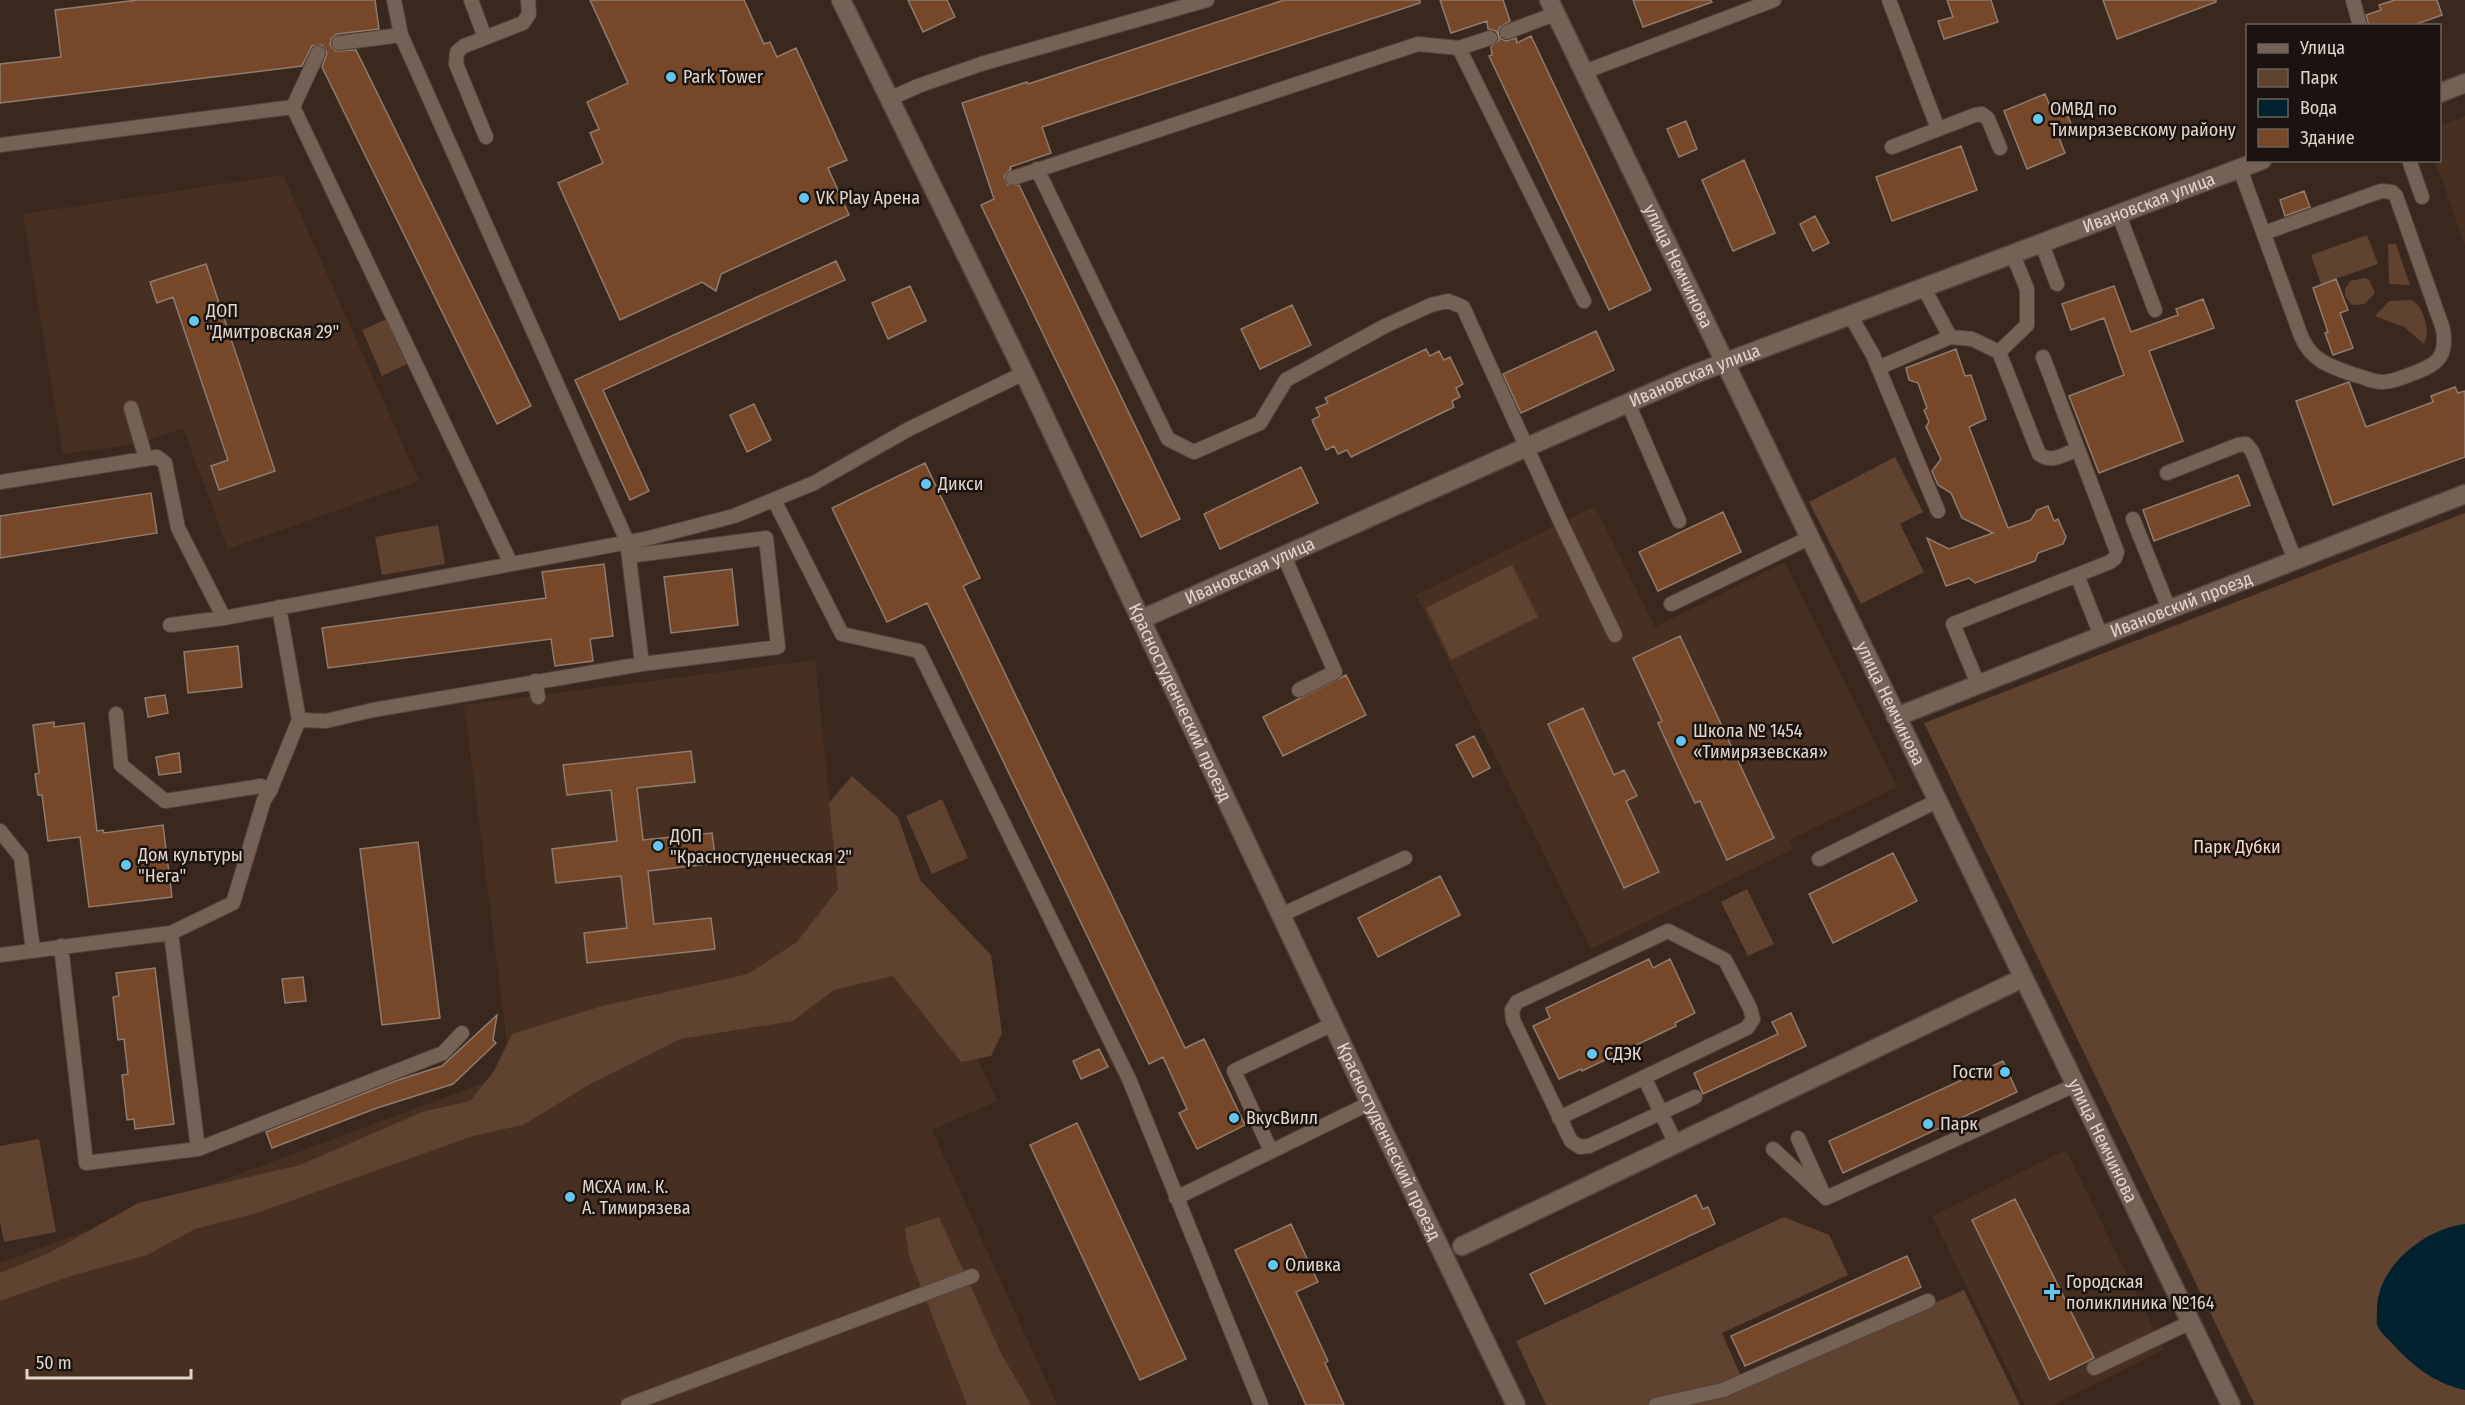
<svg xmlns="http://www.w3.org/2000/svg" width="2465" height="1405" font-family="'Fira Sans Condensed',sans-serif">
<rect width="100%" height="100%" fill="#3a281e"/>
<path fill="#472f21" d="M2465,116V245L2435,161L2440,160V126Z
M283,175L419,481L228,549L183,428L142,443L63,454L23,214Z
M1595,506L1655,627L1785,562L1897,787L1790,840L1793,849L1591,949L1416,595Z
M815,660L839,889L914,923L997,1101L932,1130L1057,1405H0V1263L511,1073L464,705Z
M2066,1150L2164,1350L2052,1405H2025L1932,1216Z"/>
<path fill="#5f4230" d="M2367,235L2378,264L2321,284L2311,255Z
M2388,244H2396L2410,285L2389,284Z
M2365,278L2369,280L2375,293L2365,304L2352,305L2345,296V290L2350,281Z
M2411,300C2424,305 2431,333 2424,344L2404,327L2375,316L2389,301Z
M387,319L407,364L382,376L362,330Z
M1895,457L1923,512L1900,524L1924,572L1861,604L1809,502Z
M2465,513V1405H2255L1924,723Z
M438,525L445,564L382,575L375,537Z
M1512,565L1538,617L1451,660L1426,608Z
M852,776L898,817L920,880L991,955L1002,1033L991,1056L961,1062L893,976L834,990L793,1021L680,1039L592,1083L523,1125L473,1136L254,1214L195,1229L147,1255L74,1275L0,1301V1273L51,1252L138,1203L300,1165L422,1112L470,1101L494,1071L512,1034L602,1006L748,974L797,942L838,889L829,803Z
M942,799L968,858L932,874L906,816Z
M1747,889L1774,944L1748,956L1721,902Z
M39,1139L56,1232L4,1242L0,1221V1146Z
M939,1217L1002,1355L1031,1405H967L909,1256L905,1228Z
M1784,1217L1829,1235L1848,1275L1722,1333L1745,1386L1964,1290L2020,1405H1546L1516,1341Z"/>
<path fill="#00222f" d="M2465,1224V1390C2435,1384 2410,1364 2390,1341C2386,1337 2380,1332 2378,1327C2376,1324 2377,1317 2377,1314C2374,1269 2423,1229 2465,1224Z"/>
<path fill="#774729" stroke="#907b6f" stroke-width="1.5" d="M138,0H375L379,29L337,34L331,39L330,45L336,51L356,50L531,406L497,424L322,67L327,53L322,45L312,46L302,66L0,103V64L61,57L55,10Z
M590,0H744L764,44L770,42L777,57L796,48L847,160L828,168L849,215L721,274L716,291L702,282L620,320L558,183L603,163L590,133L599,129L587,102L628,83Z
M908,0H947L955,17L923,32Z
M1284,0H1420V3L1042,127L1051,153L1010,167L1011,169L1004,176L1008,185H1019L1180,519L1141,537L981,205L994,199L962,103L1027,82L1028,84Z
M1440,0H1503L1510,21L1500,27L1498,31L1501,39L1506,41L1516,38L1517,43L1531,36L1651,290L1609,310L1489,56L1492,55L1491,47L1499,40L1498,35L1496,31L1488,29L1487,21L1451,33Z
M1633,0H1711L1712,2L1643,27Z
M1947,0H1991L1998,22L1944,39L1938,21L1953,17Z
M2103,0H2216V2L2117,39Z
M2395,0H2437L2442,15L2411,26H2369L2366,15L2381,10L2379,5Z
M2045,94L2050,106L2062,102L2074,131L2059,138L2065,153L2027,169L2004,111Z
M1686,121L1697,149L1679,157L1667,129Z
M1961,146L1977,190L1892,221L1876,177Z
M1744,160L1775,233L1733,251L1702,180Z
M2304,191L2310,207L2285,216L2280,200Z
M1815,216L1829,243L1813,251L1800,224Z
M836,261L845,280L603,390L649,491L630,500L575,380Z
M206,264L275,471L219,490L211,466L228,460L173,297L157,303L150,282Z
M2336,279L2348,310L2340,313L2353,348L2333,355L2325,333L2328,332L2313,288Z
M910,286L926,321L888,339L872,303Z
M2114,286L2131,332L2178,315L2176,309L2203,299L2214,328L2149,351L2183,441L2099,473L2069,396L2124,375L2104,318L2071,330L2062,304Z
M1292,305L1311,345L1260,369L1241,329Z
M1596,331L1614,370L1521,413L1503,374Z
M1426,349L1430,356L1439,351L1444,360L1450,357L1463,384L1456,388L1460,397L1452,401L1454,407L1351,457L1347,450L1338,454L1334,446L1326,450L1312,420L1320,416L1316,408L1328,403L1325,398Z
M1956,349L1965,376L1971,375L1986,419L1969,427L2008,528L2031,520L2037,510L2048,506L2054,521L2058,519L2066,537L2063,544L2038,553L2035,561L1975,583L1969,578L1946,586L1927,538L1949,549L1993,533L1962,518L1951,493L1938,485L1932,471L1941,459L1926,427L1929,422L1924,410L1927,408L1918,383L1909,380L1906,368Z
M2349,382L2366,427L2433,402L2431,396L2455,387L2458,393L2465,391V457L2333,505L2296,401Z
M754,404L771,440L747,452L730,415Z
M925,463L980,578L963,586L1185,1048L1204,1039L1245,1125L1197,1149L1179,1113L1187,1109L1163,1057L1149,1064L927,603L887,622L832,508Z
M1301,467L1318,503L1220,549L1204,514Z
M2238,475L2250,505L2154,541L2143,510Z
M151,493L157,533L0,558V516Z
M1723,512L1741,552L1658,591L1639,552Z
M604,564L613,636L590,639L593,661L555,666L551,639L328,668L322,628L546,598L542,572Z
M732,569L738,625L671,633L664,577Z
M1680,636L1774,838L1727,860L1700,801L1695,803L1679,769L1658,723L1662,721L1633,658Z
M238,646L242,687L188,693L184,652Z
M1346,675L1366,715L1283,756L1263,717Z
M165,695L168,713L148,717L145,698Z
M1583,708L1614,775L1624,770L1637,796L1626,801L1659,872L1624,888L1548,724Z
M54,722V727L84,723L97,831L103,830L104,833L163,825L172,897L89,907L80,837L48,841L42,795H38L35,774L39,773L33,725Z
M1474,736L1490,768L1473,777L1456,745Z
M691,751L695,782L637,788L643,840L712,833L716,863L648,871L654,924L711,918L715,949L587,963L584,933L627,928L621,876L556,883L552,849L617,841L611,790L567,795L563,765Z
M179,753L181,772L159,775L156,757Z
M418,842L440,1018L382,1025L360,849Z
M1893,853L1917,901L1833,943L1809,894Z
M1440,876L1460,915L1378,957L1358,918Z
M1649,959L1653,968L1670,959L1695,1013L1675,1023L1676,1026L1582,1071L1581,1069L1559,1079L1533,1026L1550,1018L1546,1008Z
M155,968L174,1124L135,1129L134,1119L127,1120L122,1075L128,1074L124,1039L118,1040L113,997L119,996L116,973Z
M303,977L306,1001L285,1003L282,979Z
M1791,1013L1806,1046L1703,1094L1694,1073L1778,1034L1772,1022Z
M497,1015L493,1040L496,1043L453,1084L377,1108L272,1148L266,1132L395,1081L442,1066Z
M1099,1049L1108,1067L1081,1079L1073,1061Z
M2003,1061L2017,1092L1843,1173L1829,1141Z
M1077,1123L1186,1359L1140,1380L1030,1145Z
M1696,1195L1703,1209L1708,1207L1715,1224L1545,1304L1530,1274Z
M2015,1199L2094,1358L2050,1380L1972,1220Z
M1291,1224L1318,1282L1296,1292L1328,1361L1325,1363L1344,1405H1306L1235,1250Z
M1907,1256L1921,1287L1745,1366L1731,1336Z"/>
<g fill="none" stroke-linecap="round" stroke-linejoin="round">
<defs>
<path id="service" d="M471,0L485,38
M1889,0L1938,129
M2353,0L2360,26
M1507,32L1555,14
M339,43L401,35
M1459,48L1490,38
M1584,72L1774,0
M889,99L918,86L981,64L1207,0
M293,107L318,53
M486,137L456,64L457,52L464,46L523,23L529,14L528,0
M0,145L293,107L511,564
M1892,147L1975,115L1982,114L1988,119L2000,148
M2409,160L2422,197
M1037,169L1168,439L1194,452L1260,423L1286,380L1385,326L1431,305L1448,301L1463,307L1561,523L1615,635
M2240,169L2301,336C2311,361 2331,367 2355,375C2364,377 2373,382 2382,382C2392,382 2401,378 2409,375C2435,365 2448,360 2443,329L2396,196L2392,192L2381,191L2264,233
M1013,178L1418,44L1459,48L1584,301
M2119,215L2155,310
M2042,244L2057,284
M1924,288L1950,337
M1850,315L1873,355L1938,511
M1999,352L2027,325V289L2013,255
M1878,368L1950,337L1972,339L1999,352L2039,454C2052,464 2064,454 2078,449
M1628,403L1679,521
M131,408L146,459
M2167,473L2238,445L2246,444L2252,451L2295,560
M0,482L157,457L165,463L178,528L224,618
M774,500L842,634L919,651L1129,1079L1261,1405
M2133,519L2169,609
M629,556L766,538L778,647L642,664
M1284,556L1335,672L1299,690
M2077,575L2101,636
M1671,604L1809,538
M170,625L224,618L645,539L734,516L814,483L909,429L1024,373
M535,681L538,697
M1978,684L1953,624L2110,562L2115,558L2117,552L2043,357
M116,714L121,765L165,801L261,786L270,791
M299,720L326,721L373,710L642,664L627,541L401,35L394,0
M0,831L21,857L33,950
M1819,859L1937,801
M1281,915L1405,858
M171,933L198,1149
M61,946L86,1163L198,1149L443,1053L462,1033
M0,955L171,933L233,903L264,800L270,791L299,720L279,607
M1644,1077L1676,1144
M1559,1118L1747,1028L1753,1019L1750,1008L1725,960L1668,931L1517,1002L1512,1010L1513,1020L1571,1141L1580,1147L1589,1146L1695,1097
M1798,1138L1822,1191
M1773,1149L1826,1198
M1271,1151L1234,1071L1333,1024
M1176,1198L1370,1103
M1826,1198L2075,1085
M2094,1368L2191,1322
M628,1405L972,1276
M1656,1405L1723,1390L1928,1301"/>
<g id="pedestrian">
<path id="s1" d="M2101,636L2465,494"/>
</g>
<g id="minor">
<path id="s2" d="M1549,0L2231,1405"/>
<path d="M1896,717L2101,636"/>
<path d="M1462,1246L2023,978"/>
</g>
<g id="tertiary">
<path id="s3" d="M841,0L1024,373L1370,1103L1516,1405"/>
<path d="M2440,93L2465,83"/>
<path id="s4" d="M1142,619L1527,447L1697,373L2262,160"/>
</g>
</defs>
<use href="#service" stroke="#53443b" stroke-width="16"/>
<use href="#pedestrian" stroke="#53443b" stroke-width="21"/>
<use href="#minor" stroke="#53443b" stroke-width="21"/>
<use href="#tertiary" stroke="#53443b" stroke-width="21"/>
<use href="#service" stroke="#756155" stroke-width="14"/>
<use href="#pedestrian" stroke="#756155" stroke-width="18"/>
<use href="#minor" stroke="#756155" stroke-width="18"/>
<use href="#tertiary" stroke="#756155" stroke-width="18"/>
</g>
<g fill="#64c5ee" stroke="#1b130f" stroke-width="2">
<circle cx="671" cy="77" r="6"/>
<circle cx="2038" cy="119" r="6"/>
<circle cx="804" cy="198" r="6"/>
<circle cx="194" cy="321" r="6"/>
<circle cx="926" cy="484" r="6"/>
<circle cx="1681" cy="741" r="6"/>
<circle cx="658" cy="846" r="6"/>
<circle cx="126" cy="865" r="6"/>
<circle cx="1592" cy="1054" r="6"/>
<circle cx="2005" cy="1072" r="6"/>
<circle cx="1234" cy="1118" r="6"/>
<circle cx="1928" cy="1124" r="6"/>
<circle cx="570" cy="1197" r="6"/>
<circle cx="1273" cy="1265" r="6"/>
<path d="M2049 1283h6v6h6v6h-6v6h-6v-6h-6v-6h6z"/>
</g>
<g text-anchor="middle" stroke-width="5" stroke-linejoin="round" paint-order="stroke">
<g font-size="18" fill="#e1d5ce" stroke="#1b130f" text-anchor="start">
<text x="683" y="83">Park Tower</text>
<text x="2050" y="115">ОМВД по<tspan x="2050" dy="21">Тимирязевскому району</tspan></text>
<text x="816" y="204">VK Play Арена</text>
<text x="206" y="317">ДОП<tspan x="206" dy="21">"Дмитровская 29"</tspan></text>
<text x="938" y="490">Дикси</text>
<text x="1693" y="737">Школа № 1454<tspan x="1693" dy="21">«Тимирязевская»</tspan></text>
<text x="670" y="842">ДОП<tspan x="670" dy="21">"Красностуденческая 2"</tspan></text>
<text x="138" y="861">Дом культуры<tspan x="138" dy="21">"Нега"</tspan></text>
<text x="1604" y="1060">СДЭК</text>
<text x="1993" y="1078" text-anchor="end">Гости</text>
<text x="1246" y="1124">ВкусВилл</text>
<text x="1940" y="1130">Парк</text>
<text x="582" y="1193">МСХА им. К.<tspan x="582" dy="21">А. Тимирязева</tspan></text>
<text x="1285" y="1271">Оливка</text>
<text x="2066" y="1288">Городская<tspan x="2066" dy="21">поликлиника №164</tspan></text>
</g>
<g font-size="18" fill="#e1d5ce" stroke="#1b130f">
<text dy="6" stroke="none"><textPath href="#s4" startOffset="1090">Ивановская улица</textPath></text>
<text dy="6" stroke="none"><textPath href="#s2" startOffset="296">улица Немчинова</textPath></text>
<text dy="6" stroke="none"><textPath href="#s4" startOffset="604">Ивановская улица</textPath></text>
<text dy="6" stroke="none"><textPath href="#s4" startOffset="118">Ивановская улица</textPath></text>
<text dy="6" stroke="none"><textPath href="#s1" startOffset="86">Ивановский проезд</textPath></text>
<text dy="6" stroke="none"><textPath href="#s3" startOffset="780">Красностуденческий проезд</textPath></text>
<text dy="6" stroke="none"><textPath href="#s2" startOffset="782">улица Немчинова</textPath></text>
<text dy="6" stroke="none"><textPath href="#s2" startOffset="1268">улица Немчинова</textPath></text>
<text dy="6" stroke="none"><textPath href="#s3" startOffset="1266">Красностуденческий проезд</textPath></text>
</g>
<g font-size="18" fill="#f6d6c3" stroke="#1b130f">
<text x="2237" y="853">Парк Дубки</text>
</g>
</g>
<rect x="2246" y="24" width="195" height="138" fill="#1b130f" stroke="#6a615b" stroke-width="1.5"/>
<rect x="2258" y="44" width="30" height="9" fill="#756155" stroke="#6a615b" stroke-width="1.5"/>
<text x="2300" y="54" font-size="18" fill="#e1d5ce">Улица</text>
<rect x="2258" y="69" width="30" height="18" fill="#5f4230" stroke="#6a615b" stroke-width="1.5"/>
<text x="2300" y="84" font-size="18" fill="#e1d5ce">Парк</text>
<rect x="2258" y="99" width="30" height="18" fill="#00222f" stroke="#6a615b" stroke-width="1.5"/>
<text x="2300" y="114" font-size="18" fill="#e1d5ce">Вода</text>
<rect x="2258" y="129" width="30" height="18" fill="#774729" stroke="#6a615b" stroke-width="1.5"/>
<text x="2300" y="144" font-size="18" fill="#e1d5ce">Здание</text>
<path d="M27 1369v9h164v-9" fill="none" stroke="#e1d5ce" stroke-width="3"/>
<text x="36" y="1369" font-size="18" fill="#e1d5ce" stroke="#1b130f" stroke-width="4.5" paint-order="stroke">50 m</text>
</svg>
